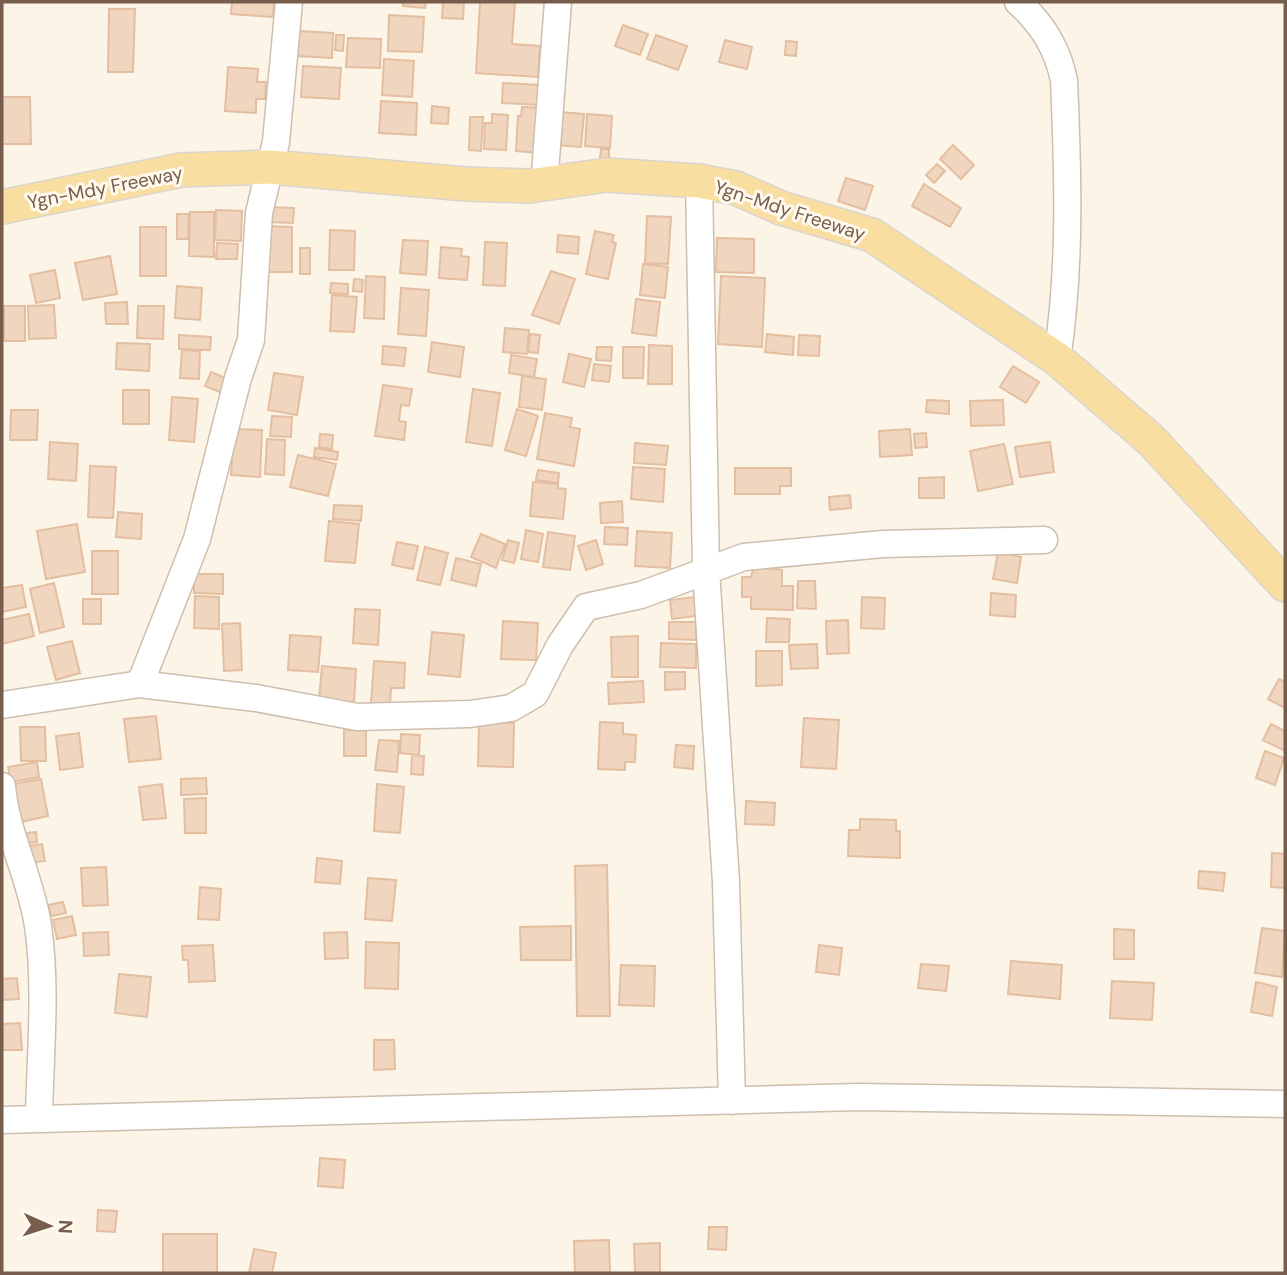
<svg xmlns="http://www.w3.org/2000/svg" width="1287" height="1275" font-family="'DM Sans',sans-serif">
<rect width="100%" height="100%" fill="#fcf5e7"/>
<path fill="#f1d6bf" stroke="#e3bea0" stroke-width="2" d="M232,2H274L273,17L231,14Z
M403,2H426L425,8L403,6Z
M443,2H464L463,19L442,18Z
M480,2H515L512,44L540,46L538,77L476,73Z
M109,9H135L133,72H108Z
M389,15L424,17L422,52L388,51Z
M623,25L648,34L640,55L615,46Z
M299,31L333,33L332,58L297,56Z
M336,35H344L343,51L335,50Z
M656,35L687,46L678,70L647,59Z
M348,38L381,39L380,68L346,67Z
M725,40L752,47L747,69L719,62Z
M786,41L797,42L796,56L785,55Z
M384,59L414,61L412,97L382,95Z
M303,66L341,68L339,99L301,97Z
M228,67L258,69L257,82H266L265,99H256V113L225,111Z
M503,83L540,85L539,105L502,103Z
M2,97H30L31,144H2Z
M381,101L417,103L416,135L379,133Z
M432,106L449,108L448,124L431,123Z
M522,107L543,108L540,153L516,151L518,116H521Z
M559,112L584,114L581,147L556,145Z
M492,114L508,115L506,150L484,149L485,123H492Z
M587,114L612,116L610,148L585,146Z
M470,117H483L481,151L469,150Z
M953,145L974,165L961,179L940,159Z
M601,149H609V159L600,158Z
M937,164L945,171L934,183L926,175Z
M846,178L873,186L865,210L838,201Z
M924,184L961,208L950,227L912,206Z
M266,207L294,208L293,223L266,222Z
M216,210L242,211L241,241L215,240Z
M190,212H214V257L189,256Z
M177,214H189L188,239H177Z
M647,216L671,217L668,264L645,263Z
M265,226L292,227V272H265Z
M140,227H166V276H140Z
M330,230L355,231L354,270H329Z
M595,231L614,235L612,242L616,243L608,279L586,274Z
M558,235L579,237L578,254L557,252Z
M717,238L754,239V273L716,272Z
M403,240L428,241L426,275L400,273Z
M485,242L507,243L505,286L483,285Z
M217,243L238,244L237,259H216Z
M441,247L462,249L461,256L469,257L467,280L439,278Z
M300,248H310V274H300Z
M110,256L117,294L83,300L75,263Z
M643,264L668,267L665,298L640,295Z
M55,270L60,298L36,303L30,275Z
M551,271L575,279L559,324L532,315Z
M366,276L385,277L384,319L364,318Z
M721,276L765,278L762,347L718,344Z
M354,279L363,280L362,292L353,291Z
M331,283L348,284V294L330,293Z
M177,286L202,288L200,320L175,318Z
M401,288L429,290L426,336L398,334Z
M332,295L357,297L354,332L330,331Z
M636,299L660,302L656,336L632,333Z
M127,302L128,324H106L105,303Z
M54,305L56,338L29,339L28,306Z
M4,306H25V341H4Z
M138,306H164L163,339L137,338Z
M505,328L529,330L527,354L503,352Z
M530,334L540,335L538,353L528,352Z
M767,334L794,337L793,355L765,352Z
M179,335L211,337L210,350L179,349Z
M799,335L820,336L819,356L798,355Z
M432,342L464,347L460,377L428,372Z
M117,343L150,344L149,371L116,369Z
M649,345L672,346V384H648Z
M383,346L406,348L404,366L382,364Z
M597,347H612L611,361L596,360Z
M623,347H644L643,378H623Z
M182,350L200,351L199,379L180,378Z
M569,354L591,359L584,387L563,382Z
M511,355L537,359L534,377L509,373Z
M594,364L611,366L609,382L592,380Z
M1013,366L1039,382L1026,403L1000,387Z
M211,372L228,379L222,393L205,386Z
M274,373L303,377L297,415L268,410Z
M522,376L546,379L542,410L519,407Z
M383,385L412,389L409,406L401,405L399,421L406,422L404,440L375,436Z
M473,389L500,393L492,446L466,442Z
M123,390H149V424H123Z
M172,397L198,399L194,442L169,440Z
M927,400L949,401V414L926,412Z
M1003,400L1004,425L971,426L970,401Z
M517,409L538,416L526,456L505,450Z
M11,410H38L37,440H10Z
M545,413L572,418L570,427L580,429L574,466L537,459Z
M272,416L292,417L291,437L270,436Z
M234,429L262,430L260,477L231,475Z
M910,429L912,455L880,457L879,431Z
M926,433L927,447L915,448L914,434Z
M320,434L333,435L332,449L319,447Z
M267,439L285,440L284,475L265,474Z
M50,442L78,444L76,481L48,479Z
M1050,442L1054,472L1020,477L1015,447Z
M635,443L668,446L666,465L634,463Z
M1004,444L1013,484L978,491L970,451Z
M315,448L338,452L337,460L314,457Z
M298,455L336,464L328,496L290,487Z
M90,466L116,467L113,518L88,517Z
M633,467L665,469L663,502L631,499Z
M735,468H791V486H780V494H735Z
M538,470L559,473L558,483L536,480Z
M944,477V498H919V478Z
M533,482L558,484V488L566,489L563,519L530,516Z
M850,495L851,508L830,510L829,497Z
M622,501L623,522L601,523L600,503Z
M334,505L362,506L361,521L333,519Z
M118,512L142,514L141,539L116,537Z
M329,521L359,524L355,563L325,561Z
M77,524L85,572L46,579L37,531Z
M605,527L628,528L627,545L604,544Z
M526,530L543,534L538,562L521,559Z
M637,531L672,533L670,568L635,566Z
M548,532L575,536L570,570L543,567Z
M481,534L505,544L496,568L471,557Z
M508,540L519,543L514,563L502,560Z
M596,540L603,564L586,570L578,546Z
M397,542L418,546L413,569L392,565Z
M425,547L448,553L440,585L417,580Z
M92,551H118V594H92Z
M998,552L1021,557L1017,583L993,579Z
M456,558L481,564L476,586L451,580Z
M754,566L782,570V586H793V610L751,609V597H742V577H751Z
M194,574H223V594L194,593Z
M798,581H815L816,609L797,608Z
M54,583L64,627L40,633L30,589Z
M22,585L26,607L2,612V588Z
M991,593L1016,595L1015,617L990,615Z
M195,596L219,597V629L194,628Z
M694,597L696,616L672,619L670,600Z
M862,597L885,598L884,629L861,628Z
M83,599H101V624H83Z
M355,609L380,610L378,645L353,643Z
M29,614L34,636L2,644V620Z
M767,618L790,619L789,642H766Z
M848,620L849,653L827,654L826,621Z
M503,621L538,623L536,660L501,659Z
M669,622H696V640L669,639Z
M240,623L242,670L224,671L222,624Z
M432,632L464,635L460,677L428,674Z
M290,635L321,637L318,672L288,670Z
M638,636V677H612L611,637Z
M72,641L80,673L56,680L47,647Z
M661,643L696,644V668L660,667Z
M817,644L818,668L791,669L789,645Z
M756,651H782V685L756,686Z
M374,661L405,663L404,688H391L390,704L371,703Z
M322,666L356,669L354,702L319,699Z
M665,672H685V689L665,690Z
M1279,679L1285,682V708L1268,699Z
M643,681L644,702L609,704L608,683Z
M156,716L161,759L129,762L124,719Z
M804,718L839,720L836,769L801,767Z
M600,722L623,723V734L636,735L635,762H625V770L598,769Z
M479,723H514L513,767L478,766Z
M1271,724L1285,731V751L1263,740Z
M20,727H45L46,761H21Z
M344,730H366V756H344Z
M79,733L83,767L60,770L56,736Z
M401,734L420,735L419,755L400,753Z
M379,740L399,741L397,772L375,770Z
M676,745L694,746L693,769L674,767Z
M1265,751L1284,758L1275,785L1256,778Z
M412,755L424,756L423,775L411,774Z
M37,762L39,777L11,782L8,767Z
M206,778L207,794L181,795V779Z
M41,779L48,816L21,822L14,784Z
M162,784L166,818L143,820L139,787Z
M377,784L404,787L400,833L374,831Z
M206,798V833H185L184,799Z
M746,801L775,803L774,825L745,824Z
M860,819L896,820V831H900V858L848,856L849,830H860Z
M36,832L37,842L28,843L27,833Z
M42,844L45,861L30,863L27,846Z
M1272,853L1285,854V888L1271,887Z
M317,858L342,861L340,884L315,882Z
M607,865L610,1016H577L575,866Z
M106,867L108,905L83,906L81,868Z
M1199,871L1225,873L1223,891L1198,888Z
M368,878L396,880L392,921L365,919Z
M200,887L221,889L219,920L198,919Z
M63,902L66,913L51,916L48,905Z
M72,916L76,935L57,939L53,920Z
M571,926V960H521L520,927Z
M1262,928L1285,931L1282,977L1255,973Z
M1114,929L1134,930V959H1114Z
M108,932L109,955L84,956L83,933Z
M347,932L348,958L325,959L324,933Z
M366,942L399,943L398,989L365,988Z
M213,945L215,981L189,982L188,960H183L182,946Z
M819,945L842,948L839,975L816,972Z
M1011,961L1062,965L1060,999L1008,994Z
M921,964L949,966L946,991L918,988Z
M621,965L655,966L654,1006L619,1005Z
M119,974L151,977L147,1017L115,1013Z
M17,978L19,999L2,1000V979Z
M1112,981L1154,983L1152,1020L1110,1018Z
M1256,982L1277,987L1272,1016L1251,1012Z
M20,1023L22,1050H2V1024Z
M374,1040H394L395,1069L374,1070Z
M320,1158L345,1160L343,1188L318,1186Z
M98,1210L117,1211L115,1232L97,1231Z
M709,1227H727L726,1250L708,1249Z
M163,1234H217V1273H163Z
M609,1240L610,1273H575L574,1241Z
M660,1243V1273H635L634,1244Z
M254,1249L276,1253L272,1273H249Z"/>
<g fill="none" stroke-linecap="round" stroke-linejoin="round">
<defs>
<path id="minor" d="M1018,2C1042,24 1057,47 1064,80C1068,174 1071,266 1057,359
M699,181L706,570L726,882L732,1101
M544,185L558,2
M140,684L197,539L238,378L251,340L259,213L276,142L289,2
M2,705L140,684L256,698L357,717L470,714L511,708L535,694L560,645L586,607L641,595L744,557L883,544L1044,540
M2,786C6,834 31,878 38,926C47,989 40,1055 39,1119
M2,1120L859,1097L1285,1104"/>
<path id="major" d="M2,207L181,170L270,167L466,184L529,186L607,175L699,181L736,188L781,208L872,235L1057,359L1151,440L1285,585"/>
</defs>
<use href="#minor" stroke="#cebead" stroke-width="29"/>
<use href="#major" stroke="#dbd5d0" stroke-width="36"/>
<use href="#minor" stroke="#fff" stroke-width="26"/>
<use href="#major" stroke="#f9dea1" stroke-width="33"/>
</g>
<g text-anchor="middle" stroke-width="6" stroke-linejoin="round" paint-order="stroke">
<g font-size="19" fill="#765d4c" stroke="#fff9ee">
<text transform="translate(105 187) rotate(-11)" y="7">Ygn-Mdy Freeway</text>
<text transform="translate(790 210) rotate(18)" y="7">Ygn-Mdy Freeway</text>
</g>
</g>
<rect width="1287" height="1275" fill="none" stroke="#765d4c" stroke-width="7"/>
<g transform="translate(49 1226) rotate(93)" stroke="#fff9ee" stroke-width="5" paint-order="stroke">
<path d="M0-5L12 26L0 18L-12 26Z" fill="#765d4c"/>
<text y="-10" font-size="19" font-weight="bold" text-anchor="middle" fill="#765d4c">N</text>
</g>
</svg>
